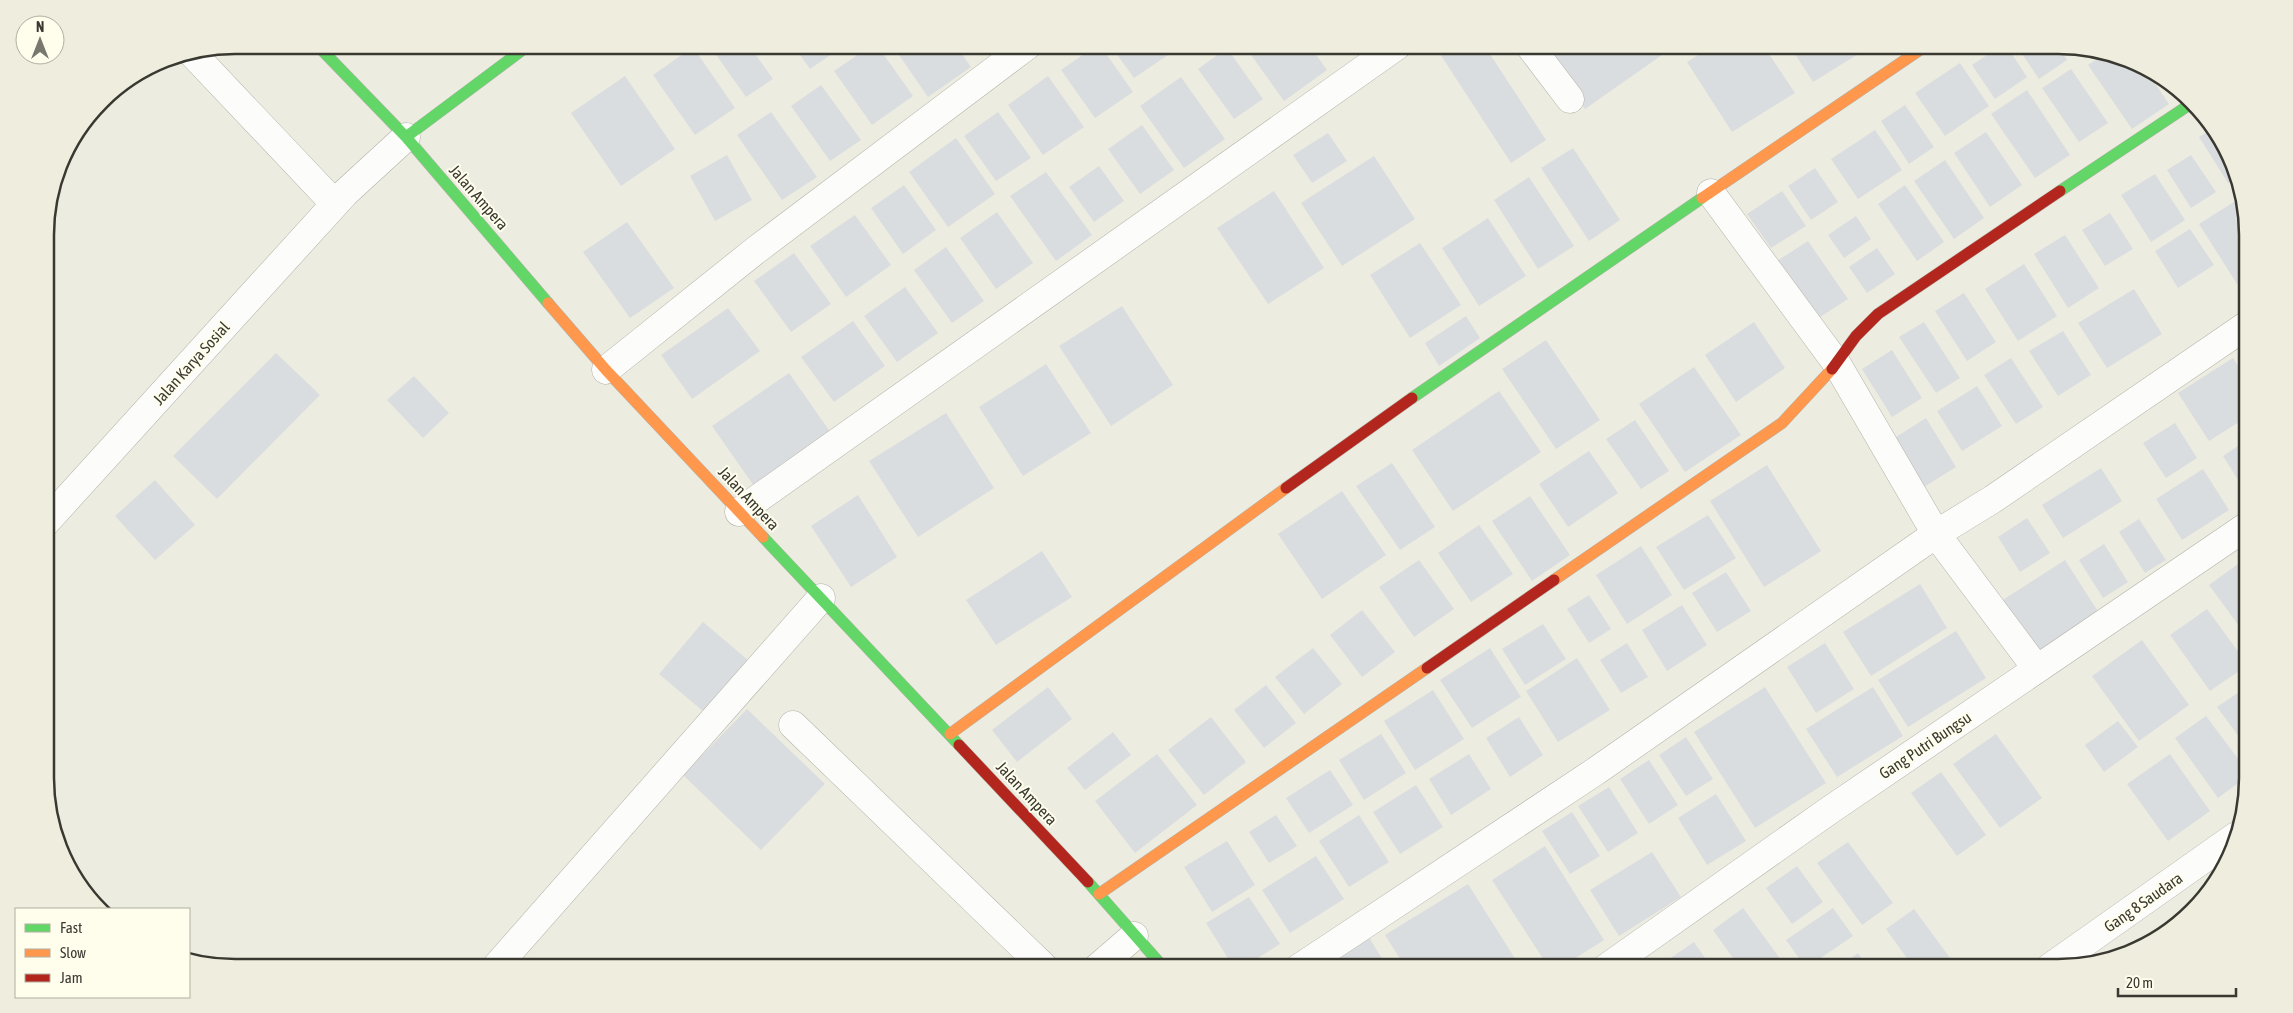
<svg xmlns="http://www.w3.org/2000/svg" width="2293" height="1013" font-family="'Asap Condensed',sans-serif">
<rect width="100%" height="100%" fill="#edece0"/>
<path fill="#dadddf" d="M466,45H483L473,54Z
M709,45H749L773,79L746,97Z
M793,45H845L810,69Z
M872,45H877L913,96L872,125L834,71Z
M892,45H956L971,67L928,97Z
M1097,45H1100L1133,92L1095,118L1061,70Z
M1110,45H1165L1171,53L1134,78Z
M1244,45H1309L1327,70L1284,101Z
M1329,45H1347L1335,54Z
M1453,45H1484L1546,140L1511,163L1440,54Z
M1540,45H1655L1662,55L1585,109Z
M1714,45H1763L1795,93L1732,132L1687,62Z
M1789,45H1873L1813,82Z
M2002,45H2006L2027,77L1995,99L1972,65Z
M2016,45H2057L2067,60L2039,79Z
M693,47L735,108L695,135L653,75Z
M1227,48L1263,99L1234,119L1198,69Z
M2105,54L2131,59L2144,67L2169,104L2132,129L2088,65Z
M1960,63L1989,106L1945,136L1915,93Z
M2071,69L2108,123L2079,142L2042,88Z
M625,76L675,149L621,186L571,113Z
M1048,76L1084,127L1043,155L1008,105Z
M1181,77L1225,139L1184,168L1140,106Z
M821,85L861,140L830,161L791,106Z
M2027,90L2070,155L2035,178L1991,114Z
M1905,105L1934,147L1909,164L1881,121Z
M771,112L817,177L782,200L737,135Z
M998,112L1031,158L996,181L964,136Z
M1142,125L1174,170L1140,194L1108,149Z
M2214,128L2234,162L2237,177L2228,183L2199,137Z
M1875,130L1902,170L1858,199L1831,159Z
M1986,132L2022,185L1990,207L1954,153Z
M1328,133L1347,161L1312,183L1293,155Z
M956,138L995,194L948,227L909,172Z
M1573,148L1620,220L1589,241L1541,168Z
M727,155L752,200L715,221L690,176Z
M2191,155L2216,192L2191,208L2167,170Z
M1374,156L1415,219L1342,266L1301,203Z
M1945,160L1984,218L1954,239L1914,181Z
M1099,166L1124,201L1094,222L1069,187Z
M1815,168L1838,202L1811,220L1788,186Z
M1046,172L1092,235L1056,261L1010,196Z
M2155,174L2185,220L2151,242L2121,195Z
M1529,177L1574,246L1538,269L1494,200Z
M904,185L936,230L903,254L871,208Z
M1905,185L1944,242L1917,261L1878,204Z
M1274,191L1324,268L1268,304L1217,228Z
M1782,191L1806,226L1771,248L1747,214Z
M2237,200L2246,215L2247,277L2237,284L2199,224Z
M997,212L1033,263L996,289L960,238Z
M2110,213L2133,249L2105,266L2082,230Z
M855,215L891,265L846,297L810,246Z
M1856,216L1871,239L1844,258L1828,235Z
M1488,218L1526,276L1479,306L1442,248Z
M627,222L674,288L630,318L583,252Z
M2190,229L2214,265L2178,288L2155,251Z
M2065,235L2099,288L2068,308L2034,254Z
M1808,241L1848,299L1817,319L1777,261Z
M1420,243L1461,305L1410,338L1370,275Z
M946,247L984,301L952,323L914,270Z
M1877,248L1895,274L1867,293L1849,267Z
M794,253L831,304L791,332L754,281Z
M2024,264L2057,316L2018,341L1985,289Z
M905,287L938,333L897,362L864,316Z
M2134,289L2162,334L2107,368L2078,323Z
M1964,293L1996,342L1967,361L1935,311Z
M1122,306L1173,385L1111,426L1059,346Z
M728,308L760,351L692,399L661,355Z
M1466,316L1480,338L1439,366L1425,343Z
M853,321L885,366L834,402L801,357Z
M1754,322L1785,368L1736,402L1705,355Z
M1924,322L1960,378L1936,393L1899,337Z
M2063,331L2091,375L2058,396L2029,351Z
M1546,340L1600,420L1556,449L1502,369Z
M1892,350L1922,398L1892,417L1862,369Z
M276,353L320,395L217,499L173,456Z
M2011,358L2043,407L2016,424L1984,375Z
M2233,358L2247,379V417L2209,441L2178,393Z
M1046,364L1091,433L1023,476L979,407Z
M1694,367L1741,435L1685,472L1639,404Z
M789,373L831,433L754,486L712,426Z
M414,376L449,413L423,438L387,400Z
M1977,386L2002,426L1962,451L1937,411Z
M1499,391L1541,452L1453,511L1412,450Z
M946,413L994,488L918,537L869,461Z
M1926,418L1956,467L1916,492L1885,444Z
M1635,420L1669,471L1641,489L1606,439Z
M2175,423L2197,458L2166,478L2143,443Z
M2247,440V494L2223,456Z
M1589,451L1618,493L1568,527L1539,484Z
M1392,463L1435,527L1400,550L1356,486Z
M1767,465L1821,551L1764,587L1710,501Z
M2101,468L2122,501L2063,538L2042,505Z
M2203,469L2229,510L2182,540L2156,499Z
M155,480L195,525L155,560L115,516Z
M1342,491L1386,555L1322,599L1278,534Z
M858,495L897,557L851,587L811,526Z
M1530,496L1570,555L1532,581L1492,521Z
M1708,515L1736,558L1684,590L1656,547Z
M2027,518L2050,553L2020,572L1998,537Z
M2139,519L2166,560L2145,573L2119,532Z
M1479,525L1513,574L1471,602L1438,553Z
M2104,544L2128,582L2103,598L2079,560Z
M1641,546L1672,595L1627,624L1596,575Z
M1042,551L1072,597L996,645L966,600Z
M1419,560L1454,609L1414,637L1379,587Z
M2065,560L2099,613L2031,656L1998,603Z
M2242,561L2247,569L2248,619L2239,626L2209,585Z
M1726,572L1751,611L1717,632L1692,593Z
M1920,584L1947,628L1871,676L1843,632Z
M1589,595L1611,629L1589,643L1567,609Z
M1682,605L1707,645L1667,671L1642,630Z
M2207,609L2248,665L2210,691L2170,635Z
M1362,610L1395,652L1362,677L1330,635Z
M703,622L748,660L704,712L659,674Z
M1543,624L1566,659L1525,685L1502,649Z
M1956,631L1986,678L1908,727L1878,680Z
M2142,640L2189,705L2139,741L2092,676Z
M1627,643L1648,677L1621,693L1600,660Z
M1825,643L1854,689L1816,713L1787,667Z
M1313,648L1342,684L1304,714L1275,677Z
M1490,648L1521,697L1472,728L1440,680Z
M1577,658L1610,710L1558,742L1526,691Z
M1266,685L1296,723L1264,748L1234,710Z
M2248,686V749L2217,707Z
M1048,687L1072,719L1017,762L992,730Z
M1765,687L1826,783L1755,828L1694,732Z
M1873,687L1903,736L1837,777L1806,729Z
M1433,690L1464,739L1415,770L1384,721Z
M747,709L825,784L761,850L683,775Z
M2206,716L2248,772V776L2218,798L2175,738Z
M1211,717L1246,762L1204,795L1168,750Z
M1519,717L1543,755L1510,777L1486,738Z
M2118,721L2138,747L2104,772L2085,745Z
M1113,732L1131,755L1085,790L1067,768Z
M1381,734L1406,773L1364,800L1339,760Z
M1996,734L2042,798L2000,828L1953,764Z
M1686,737L1713,779L1686,796L1659,755Z
M1157,754L1197,805L1135,853L1095,801Z
M1469,754L1491,789L1451,815L1429,779Z
M2170,754L2210,811L2168,841L2127,784Z
M1649,760L1678,805L1649,824L1620,779Z
M1330,770L1353,805L1309,833L1286,798Z
M1941,772L1986,835L1957,856L1911,793Z
M1416,785L1443,827L1400,854L1373,812Z
M1609,787L1638,833L1608,852L1578,806Z
M1716,794L1746,841L1707,865L1678,818Z
M1572,812L1600,856L1570,874L1542,831Z
M1276,815L1297,846L1269,863L1249,832Z
M1359,815L1389,862L1349,887L1319,841Z
M1227,841L1255,885L1212,912L1184,867Z
M1848,842L1893,903L1862,925L1817,863Z
M1545,846L1604,940L1560,968H1549L1492,880Z
M1652,852L1681,897L1619,936L1590,890Z
M1316,856L1344,899L1290,933L1262,890Z
M1797,866L1823,902L1792,924L1766,888Z
M1468,884L1521,968H1406L1385,935Z
M1249,897L1280,944L1242,968H1234L1206,923Z
M1743,908L1787,968H1740L1713,930Z
M1833,908L1853,936L1806,968L1786,940Z
M1914,909L1953,962L1945,968H1914L1886,929Z
M1368,936L1388,968H1341L1335,958Z
M1694,942L1712,968H1660L1659,966Z
M1858,953L1868,968H1838Z"/>
<g fill="none" stroke-linecap="round" stroke-linejoin="round">
<defs>
<path id="street" d="M1529,45L1570,99
M192,53L335,204
M1711,193L1837,364L1936,534L2037,669
M606,370L756,250L1028,45
M739,512L1398,45
M46,522L345,193L406,137
M793,725L1045,968
M495,968L821,598
M1097,968L1134,936
M1299,968L1596,771L1936,534L1993,499L2247,325
M1606,968L1827,812L2247,526
M2049,968L2236,836"/>
<path id="fast" d="M317,45L406,137L548,303
M406,137L529,45
M2060,191L2192,103
M1412,398L1702,198
M763,537L959,745
M1088,882L1164,968"/>
<path id="slow" d="M1702,198L1927,45
M548,303L606,370L763,537
M1554,580L1782,423L1832,369
M950,734L1286,488
M1099,894L1427,668"/>
<path id="jam" d="M1832,369L1856,336L1878,314L2060,191
M1286,488L1412,398
M1427,668L1554,580
M959,745L1088,882"/>
</defs>
<use href="#street" stroke="#b3b2a9" stroke-width="29"/>
<use href="#fast" stroke="#b3b2a9" stroke-width="12"/>
<use href="#slow" stroke="#b3b2a9" stroke-width="12"/>
<use href="#jam" stroke="#b3b2a9" stroke-width="12"/>
<use href="#street" stroke="#fcfcfa" stroke-width="28"/>
<use href="#fast" stroke="#63d668" stroke-width="11"/>
<use href="#slow" stroke="#ff974d" stroke-width="11"/>
<use href="#jam" stroke="#b3261e" stroke-width="11"/>
</g>
<g text-anchor="middle" stroke-width="4" stroke-linejoin="round" paint-order="stroke">
<g font-size="16" fill="#3a3931" stroke="#fffdec">
<text transform="translate(479 197) rotate(49)" y="6">Jalan Ampera</text>
<text transform="translate(191 363) rotate(-48)" y="6">Jalan Karya Sosial</text>
<text transform="translate(749 498) rotate(47)" y="6">Jalan Ampera</text>
<text transform="translate(1925 745) rotate(-34)" y="6">Gang Putri Bungsu</text>
<text transform="translate(1027 793) rotate(47)" y="6">Jalan Ampera</text>
<text transform="translate(2143 902) rotate(-35)" y="6">Gang 8 Saudara</text>
</g>
</g>
<path d="M0 0H2293V1013H0ZM235 54H2058A181 181 0 0 1 2239 235V778A181 181 0 0 1 2058 959H235A181 181 0 0 1 54 778V235A181 181 0 0 1 235 54Z" fill="#efeddd" fill-rule="evenodd"/>
<path fill="none" stroke="#3a3931" stroke-width="2.5" d="M235 54H2058A181 181 0 0 1 2239 235V778A181 181 0 0 1 2058 959H235A181 181 0 0 1 54 778V235A181 181 0 0 1 235 54Z"/>
<rect x="15" y="908" width="175" height="90" fill="#fffdec" stroke="#b0afa1"/>
<rect x="25" y="924" width="25" height="8" fill="#63d668" stroke="#b0afa1"/>
<text x="60" y="933" font-size="15" fill="#3a3931">Fast</text>
<rect x="25" y="949" width="25" height="8" fill="#ff974d" stroke="#b0afa1"/>
<text x="60" y="958" font-size="15" fill="#3a3931">Slow</text>
<rect x="25" y="974" width="25" height="8" fill="#b3261e" stroke="#b0afa1"/>
<text x="60" y="983" font-size="15" fill="#3a3931">Jam</text>
<g transform="translate(40 40)"><circle r="24" fill="#fffdec" stroke="#b0afa1"/>
<path d="M0-4L9 19L0 12L-9 19Z" fill="#79786e"/>
<text y="-8" font-size="14" font-weight="bold" text-anchor="middle" fill="#3a3931">N</text>
</g>
<path d="M2118 988v8h118v-8" fill="none" stroke="#3a3931" stroke-width="2.5"/>
<text x="2126" y="988" font-size="15" fill="#3a3931" stroke="#fffdec" stroke-width="4" paint-order="stroke">20 m</text>
</svg>
